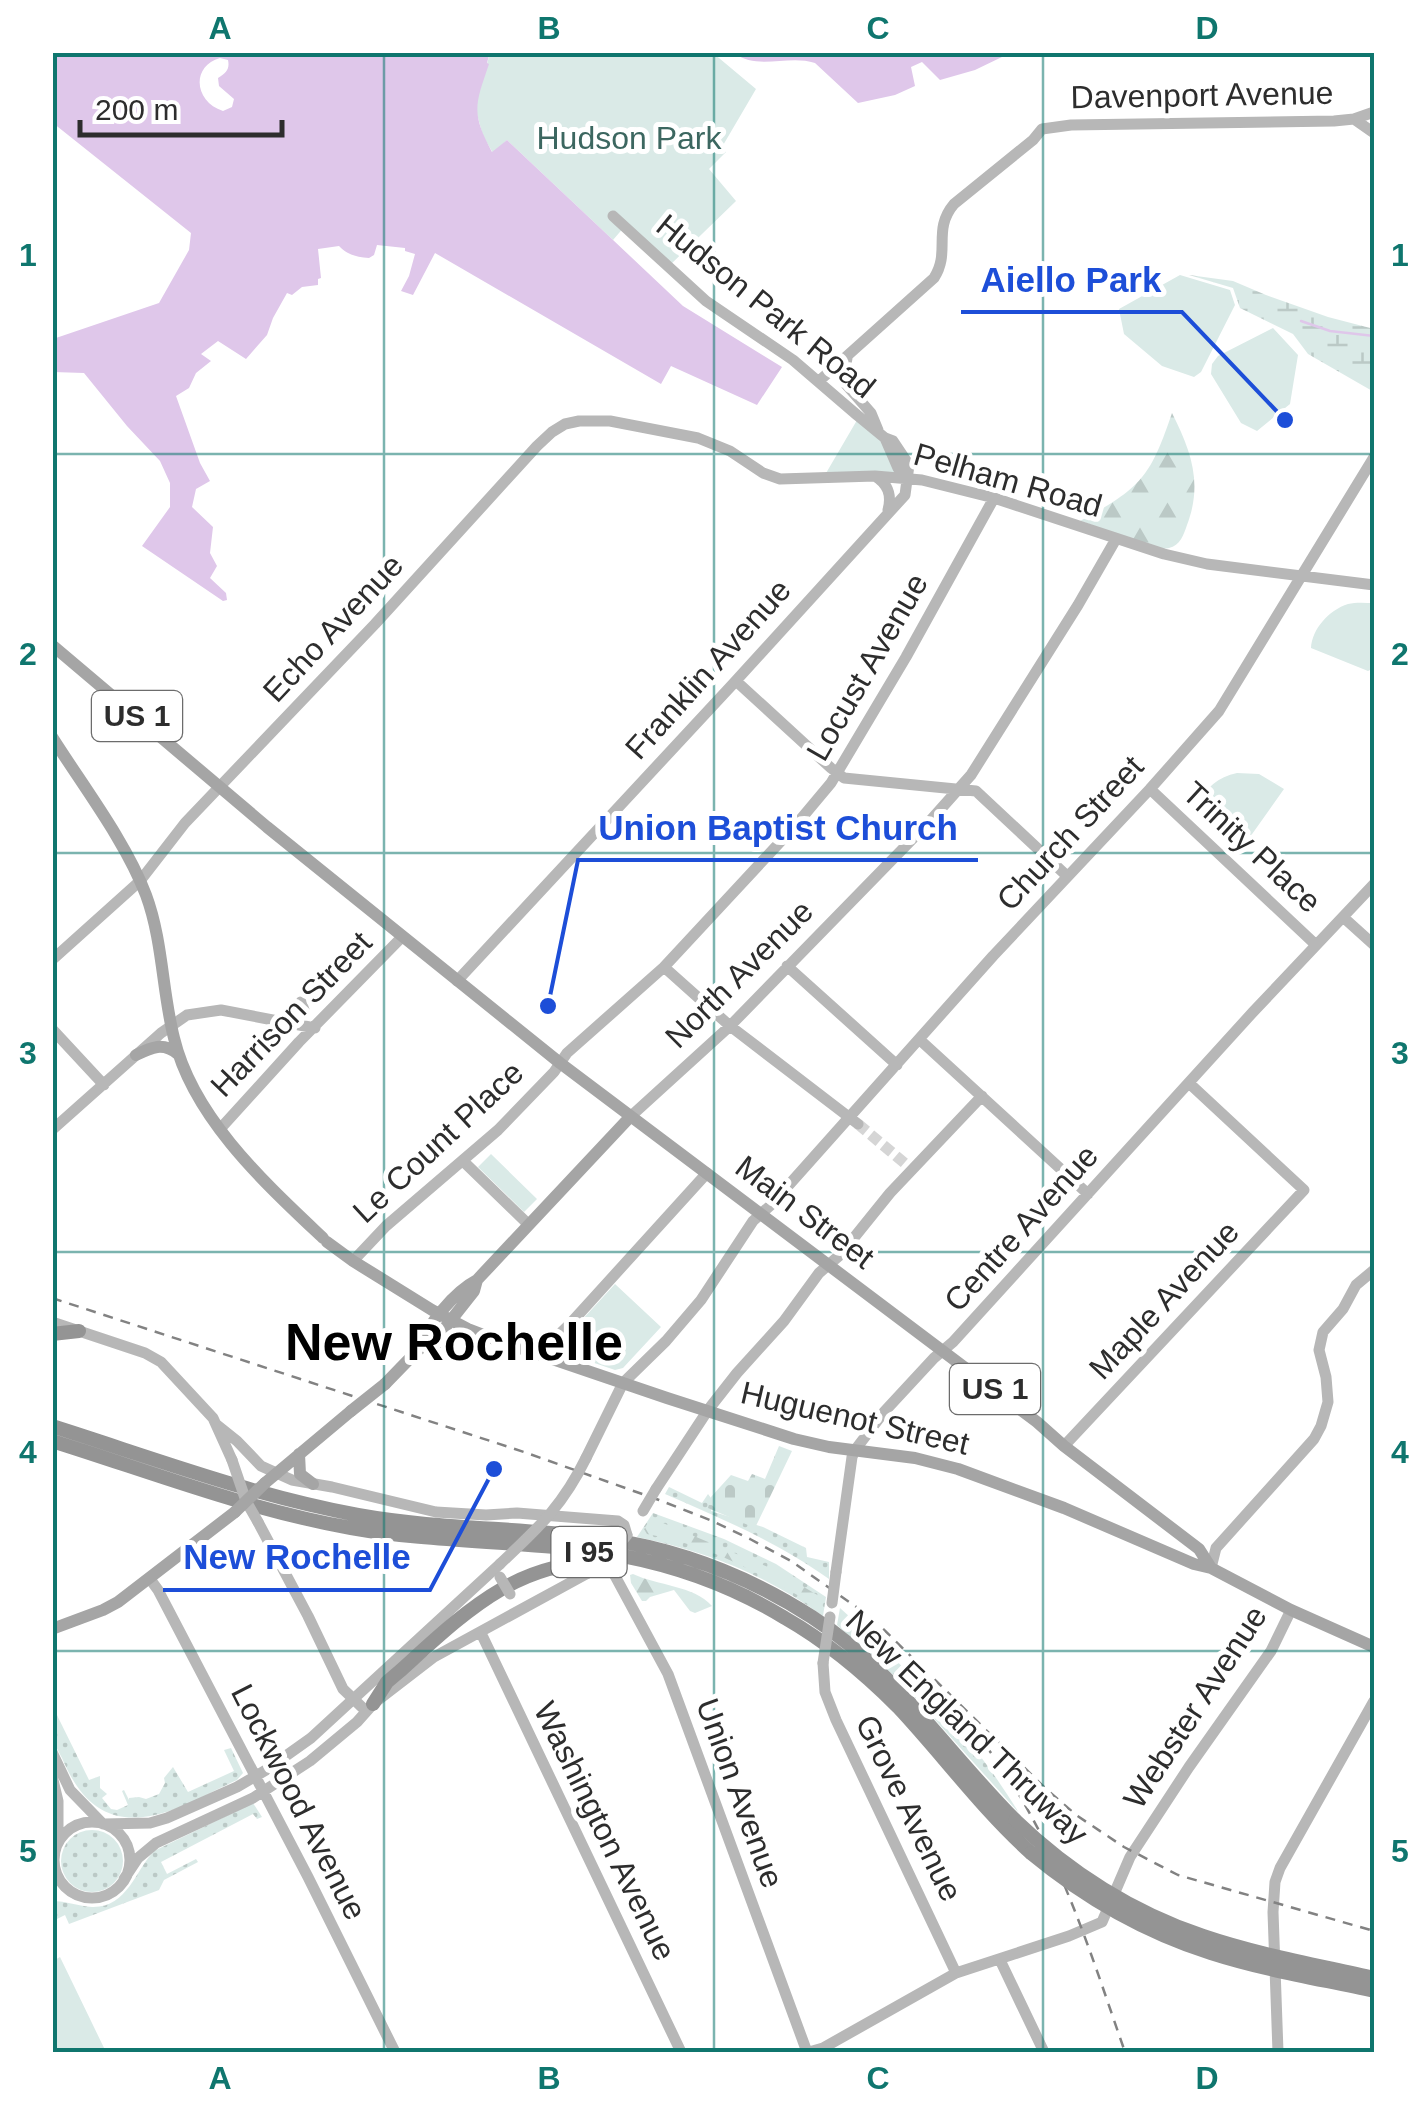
<svg xmlns="http://www.w3.org/2000/svg" width="1427" height="2105" font-family="Helvetica,sans-serif">
<defs>
<pattern id="grass-dots" width="8" height="8" patternUnits="userSpaceOnUse" patternTransform="scale(2.5)"><rect width="8" height="8" fill="#daeae7"/><path d="M2 2h.1M6 6h.1" fill="none" stroke="#bbc9c6" stroke-width="1.8" stroke-linecap="round"/></pattern>
<pattern id="forest-firs" width="22" height="20" patternUnits="userSpaceOnUse" patternTransform="scale(2.5)"><rect width="22" height="20" fill="#daeae7"/><path d="M5 1l3.5 6h-7zM16 11l3.5 6h-7z" fill="#bbc9c6"/></pattern>
<pattern id="wetland-marsh" width="20" height="14" patternUnits="userSpaceOnUse" patternTransform="scale(2.5)"><rect width="20" height="14" fill="#daeae7"/><path d="M1 5h8M5 5V1M11 12h8M15 12V8" fill="none" stroke="#bbc9c6"/></pattern>
<pattern id="cemetery-stones" width="16" height="16" patternUnits="userSpaceOnUse" patternTransform="scale(2.5)"><rect width="16" height="16" fill="#daeae7"/><path d="M2 7V4a2 2 0 0 1 4 0v3zM10 15v-3a2 2 0 0 1 4 0v3z" fill="#bbc9c6"/></pattern>
</defs>
<rect width="100%" height="100%" fill="#fff"/>
<path fill="url(#grass-dots)" d="M669,1487L702,1503L708,1494L714,1502L711,1511L763,1527L806,1548L807,1557L829,1562V1579C776,1541 724,1520 665,1494Z
M653,1513L724,1539L776,1564L826,1597L823,1616C766,1575 706,1551 637,1537Z
M840,1608C911,1671 970,1733 1019,1813L901,1682L837,1625Z
M52,1705L89,1780L100,1776V1788L107,1794L102,1798L111,1809L117,1810L128,1805L122,1791L124,1790L129,1800V1798L139,1797L146,1799L159,1794L165,1783L164,1778L173,1767L188,1792L234,1771L224,1750L231,1748L243,1773L237,1780C208,1793 175,1814 143,1817C100,1822 77,1794 62,1758C59,1752 54,1744 53,1737C51,1727 53,1715 52,1705Z
M253,1803L262,1817L257,1819L253,1814L161,1862L167,1874L196,1859L198,1862L164,1880L159,1890L69,1924L65,1915L53,1921L52,1901C66,1901 79,1906 92,1907C127,1908 135,1871 154,1851Z
M61 1861a31 31 0 1 1 62 0a31 31 0 1 1-62 0Z"/>
<path fill="url(#forest-firs)" d="M1172,413C1191,451 1203,483 1187,525C1184,534 1180,546 1169,548C1152,553 1100,526 1080,521C1141,488 1150,478 1172,413Z
M651,1518L775,1570L819,1596L824,1602L821,1606H817C761,1575 711,1545 647,1534L644,1529Z
M633,1574C658,1586 693,1585 712,1606L695,1613L690,1611L674,1590L650,1597L646,1601H642L631,1583L630,1575Z"/>
<path fill="url(#wetland-marsh)" d="M1189,275L1233,281L1266,295L1328,317L1374,329V392L1308,354L1293,334L1240,308L1233,288Z"/>
<path fill="url(#cemetery-stones)" d="M779,1446L792,1451L755,1528L708,1508L711,1497L731,1475L748,1481L752,1474L765,1479Z"/>
<path fill="#daeae7" d="M490,53H713L756,89L722,147L726,152L709,169L736,201L668,267L625,226L613,240L507,140L493,153L483,136L475,107Z
M1180,275L1230,290L1235,305L1201,372L1194,377L1162,366L1124,334L1119,309Z
M1273,328L1298,355L1290,404L1257,431L1241,423L1211,374L1212,364L1218,356Z
M860,415L908,476L822,480Z
M1374,603V668L1368,671L1311,648C1312,629 1329,610 1348,604C1356,602 1366,603 1374,603Z
M1237,773L1259,774L1284,789L1250,837L1241,839L1197,804C1206,788 1218,777 1237,773Z
M491,1154L537,1199L524,1212L478,1167Z
M615,1284L661,1327L623,1368L615,1370L562,1352L559,1345Z
M60,1957L106,2052H53V1961Z"/>
<path fill="#dfc7ea" fill-rule="evenodd" d="M490,52L487,63L489,64C475,105 471,113 492,152L507,140L683,306L782,367L757,405L671,366L661,384L435,253L413,295L401,291L409,276L415,254L405,251V248L377,245L374,255L369,258C356,257 348,255 339,246L318,249L321,278L318,279V285L302,287L292,295L287,293L273,318L267,335L246,359L218,341L201,354L211,361L196,373L189,388L176,396L200,463L210,481L196,489L192,507L213,527L210,553L217,566L210,578L226,593L227,600L223,601L142,546L170,507V483L160,461L127,426L84,373L53,372V339L159,303L189,250L191,233L53,123V53ZM220,58L228,60C230,69 226,73 218,78L219,86L234,99L232,107L223,111C195,102 190,67 220,58Z
M734,53H1006L1004,56L975,70L940,80L922,62L911,67L915,86L895,95L858,103L815,63C788,54 758,71 734,53Z"/>
<g fill="none" stroke-linecap="round" stroke-linejoin="round">
<path stroke="#dfc7ea" stroke-width="2.5" d="M1301,321L1330,331L1374,336"/>
<path stroke="#d5d5d5" stroke-width="11" stroke-dasharray="11 5.5" stroke-linecap="butt" d="M858,1124L908,1166"/>
<path stroke="#b7b7b7" stroke-width="11" d="M1354,119L1374,133
M847,358L843,381L871,413L878,430
M819,381L934,278C951,252 932,230 954,204L1033,140L1042,129L1071,125L1334,121L1354,119L1374,112
M885,438L898,468L906,477
M875,476C888,484 892,495 888,510
M736,681L831,768L844,778L976,791L1067,876
M1150,789L1316,945
M1343,917L1374,945
M52,960L140,881L185,823L375,624L537,446L552,432L565,424L579,421H610L698,438L730,451L763,473L780,479L875,476L922,480L994,498L1164,554L1207,564L1374,585
M787,966L897,1065
M664,967L730,1026L858,1124
M457,981L732,685L905,495L909,465L893,441L885,438L857,415L793,360L706,301L613,216
M285,1019L301,1015L304,1010L301,1002
M52,1029L104,1085
M920,1040L1088,1194
M630,1117L730,1026L930,821L971,775L1078,605L1116,539
M220,1129L299,1042L402,937
M52,1130L161,1033L187,1015L221,1010L315,1028
M463,1161L528,1224
M353,1261L386,1226L498,1130L554,1072L567,1053L664,967L795,826L831,783L906,657L994,498
M52,1322L145,1353L161,1362L213,1418L232,1460
M539,1354L569,1325L707,1173
M217,1425L237,1441L261,1466L292,1480L332,1487L436,1512L486,1515L517,1513L618,1521L624,1525L627,1535
M1064,1446L1304,1190L1190,1084
M586,1458L623,1383L666,1341L701,1300L753,1221L771,1205L993,956L1150,789L1219,711L1374,457
M656,1489L708,1410L737,1373L784,1321L819,1273L840,1255L890,1193L982,1096
M258,1522L308,1616L343,1689L366,1711
M1211,1568L1216,1548L1314,1439L1321,1426L1328,1402L1326,1377L1319,1350L1323,1332L1343,1309L1356,1285L1374,1270
M836,1572L852,1457L855,1450L884,1412L934,1358L953,1342L1253,1012L1374,884
M614,1574L668,1674L807,2052
M150,1579L158,1590L308,1877L395,2052
M481,1633L681,2052
M823,1663L825,1692L836,1720L956,1973
M52,1752L70,1790L103,1824
M52,1776L58,1801V1841
M54 1860a38 38 0 1 1 76 0a38 38 0 1 1-76 0Z
M104,1824L150,1823L167,1818L237,1787L266,1770L311,1738L500,1564
M124,1879L138,1858L156,1843L253,1798L310,1761L357,1722L373,1704L434,1657L588,1573
M1000,1960L1044,2052
M809,2052L823,2048L956,1973L1069,1936L1102,1922L1130,1857L1189,1767L1271,1651L1291,1610
M1278,2052L1273,1912L1275,1882L1280,1868L1374,1701"/>
<path stroke="#a5a5a5" stroke-width="12" d="M52,645L267,827L560,1063L1037,1422L1064,1446L1199,1549L1211,1568
M52,737C83,786 126,842 146,895C163,941 162,991 174,1038C193,1118 266,1184 323,1238
M136,1055C152,1047 163,1042 178,1054
M327,1242L353,1261L432,1310L468,1329L502,1342L667,1398L794,1439L829,1447L915,1458L958,1469L1064,1508L1194,1564L1211,1568L1291,1610L1374,1647
M419,1349C427,1325 454,1292 477,1280L630,1117
M434,1350L454,1335L468,1329
M385,1384L419,1349L431,1343L444,1329L474,1291L477,1280
M299,1454L300,1474L313,1484
M265,1483L351,1411
M52,1629L103,1610L118,1602L235,1512"/>
<path stroke="#949494" stroke-width="14" d="M52,1334L79,1331
M52,1426C153,1458 254,1496 358,1515C441,1530 525,1527 607,1539C680,1550 750,1577 812,1617C894,1670 947,1752 1015,1820
M52,1441C151,1472 249,1510 351,1528C441,1544 533,1540 623,1556C680,1567 736,1588 785,1618C827,1642 864,1673 898,1707C943,1755 982,1809 1031,1853
M373,1704L387,1682L400,1671C463,1614 520,1556 612,1563"/>
<path stroke="#828282" stroke-width="2.5" stroke-dasharray="10 8" stroke-linecap="butt" d="M52,1298L524,1452L659,1500L710,1520L750,1539L791,1561L872,1618L1044,1787L1076,1815L1124,1847L1178,1875L1374,1931
M985,1745C1055,1835 1088,1946 1125,2052"/>
<path stroke="#b7b7b7" stroke-width="11" d="M232,1460L246,1501L258,1522
M643,1511L656,1489
M606,1560L614,1574
M500,1564C538,1528 562,1507 586,1458
M588,1573L606,1560L627,1535
M500,1577L510,1594
M832,1603L836,1572
M823,1663L830,1617"/>
<path stroke="#a5a5a5" stroke-width="12" d="M351,1411L385,1384
M235,1512L265,1483"/>
<path stroke="#949494" stroke-width="14" d="M1015,1820C1069,1872 1132,1912 1203,1936C1259,1955 1317,1965 1374,1978
M1031,1853C1084,1897 1145,1932 1211,1953C1264,1970 1320,1979 1374,1991"/>
</g>
<path fill="none" stroke="#0f766e" stroke-width="2.5" stroke-opacity="0.55" d="M384,52V2052M714,52V2052M1043,52V2052M52,454H1374M52,853H1374M52,1252H1374M52,1651H1374"/>
<g text-anchor="middle" stroke-width="10" stroke-linejoin="round" paint-order="stroke">
<g fill="#fff" stroke="#6c6c6c" stroke-width="2.5">
<rect x="92" y="691" width="90" height="50" rx="8"/>
<rect x="950" y="1364" width="90" height="50" rx="8"/>
<rect x="551.5" y="1527" width="75" height="50" rx="8"/>
</g>
<g font-size="30" font-weight="bold" fill="#2d2d2d">
<text x="137" y="726">US 1</text>
<text x="995" y="1399">US 1</text>
<text x="589" y="1562">I 95</text>
</g>
<g font-size="32" fill="#2d2d2d" stroke="#fff">
<text transform="translate(1202 95) rotate(-1)" y="11">Davenport Avenue</text>
<text transform="translate(766 306) rotate(39)" y="11">Hudson Park Road</text>
<text transform="translate(1008 480) rotate(16)" y="11">Pelham Road</text>
<text transform="translate(333 628) rotate(-47)" y="11">Echo Avenue</text>
<text transform="translate(867 667) rotate(-60)" y="11">Locust Avenue</text>
<text transform="translate(708 669) rotate(-48)" y="11">Franklin Avenue</text>
<text transform="translate(1070 833) rotate(-47)" y="11">Church Street</text>
<text transform="translate(1252 847) rotate(43)" y="11">Trinity Place</text>
<text transform="translate(739 974) rotate(-45)" y="11">North Avenue</text>
<text transform="translate(291 1014) rotate(-46)" y="11">Harrison Street</text>
<text transform="translate(438 1142) rotate(-43)" y="11">Le Count Place</text>
<text transform="translate(805 1212) rotate(37)" y="11">Main Street</text>
<text transform="translate(1021 1228) rotate(-48)" y="11">Centre Avenue</text>
<text transform="translate(1164 1300) rotate(-47)" y="11">Maple Avenue</text>
<text transform="translate(855 1418) rotate(13)" y="11">Huguenot Street</text>
<text transform="translate(1195 1707) rotate(-57)" y="11">Webster Avenue</text>
<text transform="translate(967 1727) rotate(44)" y="11">New England Thruway</text>
<text transform="translate(740 1793) rotate(70)" y="11">Union Avenue</text>
<text transform="translate(299 1802) rotate(63)" y="11">Lockwood Avenue</text>
<text transform="translate(909 1808) rotate(64)" y="11">Grove Avenue</text>
<text transform="translate(605 1831) rotate(64)" y="11">Washington Avenue</text>
</g>
<g font-size="32" fill="#3c6760" stroke="#fff">
<text x="629" y="149">Hudson Park</text>
</g>
<g font-size="52" font-weight="bold" fill="#000" stroke="#fff">
<text x="454" y="1360">New Rochelle</text>
</g>
</g>
<path fill="none" stroke="#1d4ed8" stroke-width="4" d="M1285 420L1182 312H961M548 1006L578 860H978M494 1469L430 1590H163"/>
<g fill="#1d4ed8" stroke="#fff" stroke-width="4">
<circle cx="1285" cy="420" r="10"/>
<circle cx="548" cy="1006" r="10"/>
<circle cx="494" cy="1469" r="10"/>
</g>
<g font-size="35" text-anchor="middle" font-weight="bold" fill="#1d4ed8" stroke="#fff" stroke-width="10" stroke-linejoin="round" paint-order="stroke">
<text x="1071" y="292">Aiello Park</text>
<text x="778" y="840">Union Baptist Church</text>
<text x="297" y="1569">New Rochelle</text>
</g>
<rect width="1427" height="2105" fill="none" stroke="#ffffff" stroke-width="110"/>
<path d="M80 120v15h202v-15" fill="none" stroke="#2d2d2d" stroke-width="5"/>
<text x="95" y="120" font-size="30" fill="#2d2d2d" stroke="#ffffff" stroke-width="8" paint-order="stroke">200 m</text>
<rect x="55" y="55" width="1317" height="1995" fill="none" stroke="#0f766e" stroke-width="4"/>
<g font-size="32" text-anchor="middle" font-weight="bold" fill="#0f766e">
<text x="220" y="39">A</text>
<text x="549" y="39">B</text>
<text x="878" y="39">C</text>
<text x="1207" y="39">D</text>
<text x="28" y="266">1</text>
<text x="1400" y="266">1</text>
<text x="28" y="665">2</text>
<text x="1400" y="665">2</text>
<text x="28" y="1064">3</text>
<text x="1400" y="1064">3</text>
<text x="28" y="1463">4</text>
<text x="1400" y="1463">4</text>
<text x="28" y="1862">5</text>
<text x="1400" y="1862">5</text>
<text x="220" y="2089">A</text>
<text x="549" y="2089">B</text>
<text x="878" y="2089">C</text>
<text x="1207" y="2089">D</text>
</g>
</svg>
